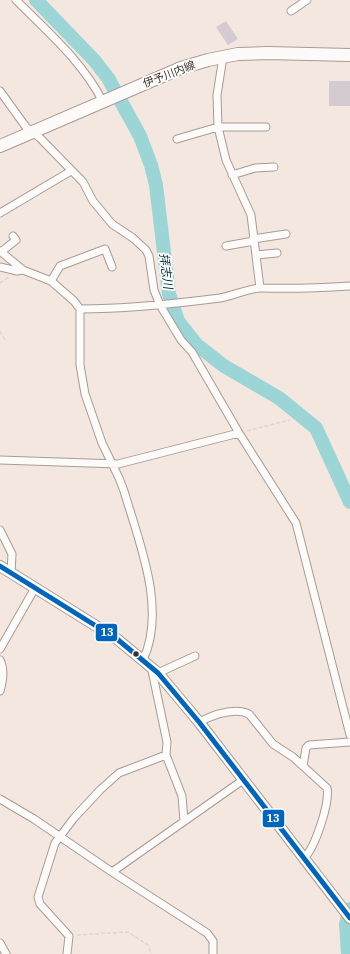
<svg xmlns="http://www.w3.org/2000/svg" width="350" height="954" font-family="'IBM Plex Serif','Noto Sans JP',serif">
<rect width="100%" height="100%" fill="#f4e7df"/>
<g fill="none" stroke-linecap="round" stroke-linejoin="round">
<path stroke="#9cd5d5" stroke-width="14" d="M36,0L94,60L108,78L140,136L151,165L156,185L169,294L178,321L197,345L224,366L279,398L316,428L350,502
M348,954L346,924L350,909"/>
</g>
<path fill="#d4cad2" d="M226,21L238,39L228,45L216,27Z
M329,81H350V106H329Z"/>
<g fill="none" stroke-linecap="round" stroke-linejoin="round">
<defs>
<path id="street" d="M16,0C47,31 83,62 103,102
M291,11L307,0
M223,57L217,95L218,127L226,160L251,215L260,288
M0,91L26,127L40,138L83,182L93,201L112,224L133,238L146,250L149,256L154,290L160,305L181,340L192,352L239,433L296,523L350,735
M177,139L218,127H266
M232,175L255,168L274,167
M0,213L71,171
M253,239L286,234
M226,246L254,241
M0,251L23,270L51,281L74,301L80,309V365L85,394L102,443L119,478L124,491C139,542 167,609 143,660
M1,252L16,240L13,236
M256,255L277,253
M0,267L17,271L23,270
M51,281L60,266L105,249L112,267
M80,309C127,309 173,304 220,298C231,296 254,287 262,288C291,289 320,288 350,286
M0,460L118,464L239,433
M0,530L12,554L11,573
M0,649L35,588
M0,660C5,670 3,681 0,691
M151,666L167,742L166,755L182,796L184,821
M158,673L195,656
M199,722C213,715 234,707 249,714L273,744L293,757L327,788C330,803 315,848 304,858
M303,766L306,748L309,745L350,742
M0,799L34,819L112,872L207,933L213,941V954
M112,872L243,780
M0,943L6,954
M67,954L69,936L40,904L38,897L55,843L74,818L100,790L119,773L166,755"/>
<path id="secondary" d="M0,566L117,639L158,673L199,722L350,918"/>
<path id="primary" d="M0,146L181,68L208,60L238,54L267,53L350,55"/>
</defs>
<use href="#street" stroke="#a69c95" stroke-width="9"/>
<use href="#secondary" stroke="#a69c95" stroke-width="12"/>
<use href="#primary" stroke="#a69c95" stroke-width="14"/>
<path stroke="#dad7d4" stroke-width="1.5" stroke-dasharray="4 2" stroke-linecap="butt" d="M0,283L9,277
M0,331L5,340
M247,431L290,420
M77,935L128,932L148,945L151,954"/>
<use href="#street" stroke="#fdfbfa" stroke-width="7"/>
<use href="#secondary" stroke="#fdfbfa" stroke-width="10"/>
<use href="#primary" stroke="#fdfbfa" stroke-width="12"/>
<defs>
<path id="bus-1" d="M0,566L117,639L158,673L199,722L350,918"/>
</defs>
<use href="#bus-1" stroke="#fff" stroke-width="8"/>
<use href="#bus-1" stroke="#0065bd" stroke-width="5"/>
</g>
<circle fill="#3c312a" stroke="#fff" stroke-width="1.5" cx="136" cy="654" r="3.5"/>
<g text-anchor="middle" stroke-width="3.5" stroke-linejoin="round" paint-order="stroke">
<g font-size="11" fill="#3c312a" stroke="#fff">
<text transform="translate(169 74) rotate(-21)" y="4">伊予川内線</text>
</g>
<g font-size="12" font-style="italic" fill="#033032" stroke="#fff">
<text transform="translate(166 271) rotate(83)" y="4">拝志川</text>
</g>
</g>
<g stroke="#fff" stroke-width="1.5">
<rect x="95" y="623" width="23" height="19" rx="4" fill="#0065bd"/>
<rect x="262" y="809" width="23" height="19" rx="4" fill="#0065bd"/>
</g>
<g font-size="11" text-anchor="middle" font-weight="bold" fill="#fff">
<text x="107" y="636">13</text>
<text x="273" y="822">13</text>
</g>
</svg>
